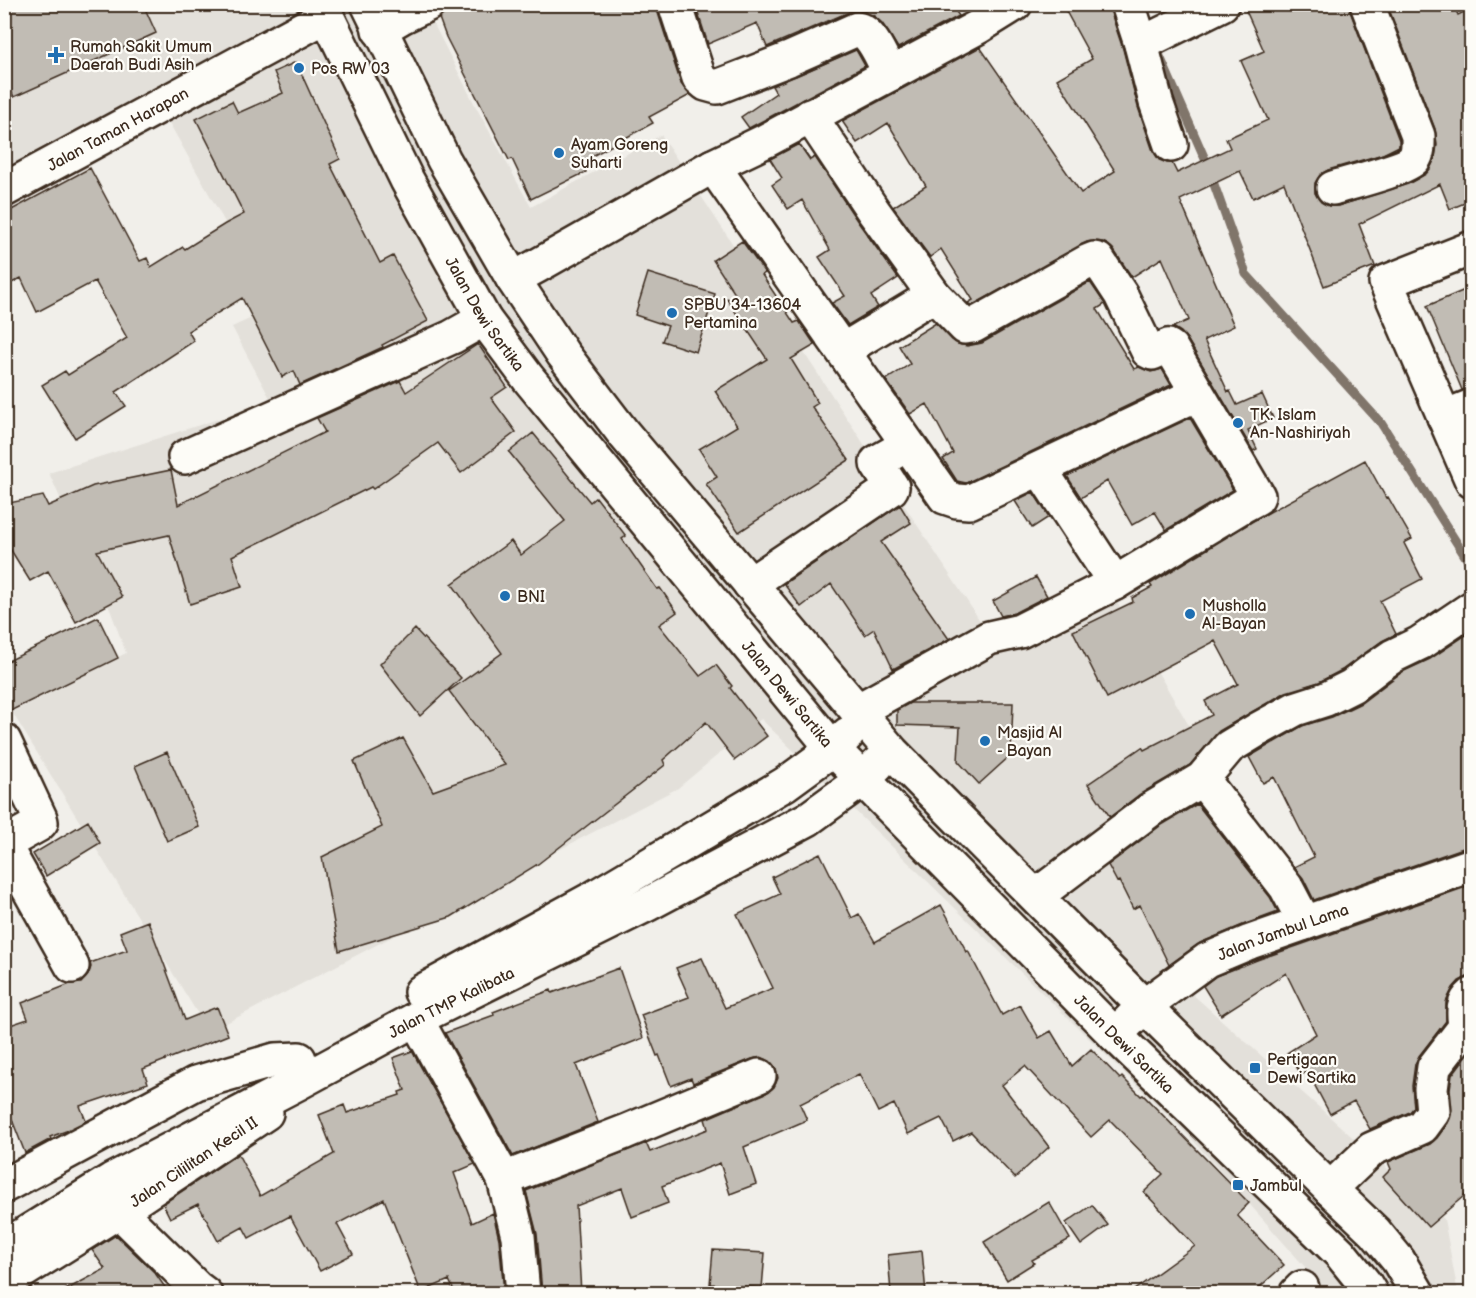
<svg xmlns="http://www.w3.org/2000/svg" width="1476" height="1298" font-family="'Balsamiq Sans',sans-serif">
<rect width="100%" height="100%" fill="#f1efea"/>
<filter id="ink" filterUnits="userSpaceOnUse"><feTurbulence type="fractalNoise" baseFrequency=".0167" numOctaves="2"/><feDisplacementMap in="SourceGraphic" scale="12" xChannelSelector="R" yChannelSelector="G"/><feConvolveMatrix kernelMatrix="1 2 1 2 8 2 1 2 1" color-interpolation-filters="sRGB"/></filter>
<g filter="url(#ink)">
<path fill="#e3e0da" d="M5,5H424L476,107L531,207L661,135L992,639L1102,577L1293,903L1190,992L1444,1219L1458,1293H1328L1191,1138L761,719L678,788L209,1032L12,712L126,653L111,612L49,473L272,402L232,327L273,308L157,101L5,184Z"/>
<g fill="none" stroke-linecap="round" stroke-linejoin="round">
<path stroke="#80746b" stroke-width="9" d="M1158,52L1205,159L1246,274L1381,423L1472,567"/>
</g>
<path fill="#c1bcb4" stroke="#3b2a1e" stroke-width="1.5" d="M4,4H143L156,33L14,97L4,77Z
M447,4H657V10L681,84L690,95L649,117L653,123L581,162L586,172L531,199L512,159L509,160L446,37L439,18L444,14Z
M695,4H951L959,16L898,48L882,23L874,16L863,11L849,12L767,47L757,23L708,44Z
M1062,4H1110V10L1123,49L1138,107L1153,151L1159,160L1167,163H1172L1177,173L1230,148L1226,139L1268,120L1241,61L1264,51L1243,4H1349L1350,11L1399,140V146L1383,154L1328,170L1320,175L1315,183V193L1321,202L1329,206H1338L1408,184L1426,174L1430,169L1435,158L1437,145L1435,129L1387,4H1453L1458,15L1472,8V200L1450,209L1440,184L1359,224L1375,266L1324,286L1284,183L1253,198L1240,171L1180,200L1234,326L1204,340L1228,392L1230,391L1237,405L1262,394L1273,418L1248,430L1257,449L1253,451L1187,339L1181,332L1173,327L1189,320L1162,258L1132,277L1113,249L1103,242H1087L971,306L968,303L973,300L941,249L930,257L893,207L926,186L888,123L857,143L842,121L980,47L1081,193L1115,171L1057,79L1092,59Z
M856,50L865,66L749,128L741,117L776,93L772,86Z
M296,62L340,159L330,164L380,263L393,256L428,321L382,345L383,347L300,385L294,371L282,377L242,298L188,331L194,341L116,392L126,406L75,438L42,385L65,371L68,375L127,338L95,281L37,312L21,278L4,287V214L90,168L140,261L147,258L151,267L183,247L185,249L225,224L244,214L196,119L232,101L238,113L283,93L274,72Z
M799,144L810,160L815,157L858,222L898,278L871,296L878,307L848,325L832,303L845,296L819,257L830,250L802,200L788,209L772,185L782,178L770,159Z
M742,241L765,273L762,275L794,323L799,321L815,345L791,359L818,403L812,407L849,460L739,532L706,484L717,477L699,449L737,426L715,391L767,359L726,298L741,303L713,260Z
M648,273L715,294L696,352L662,341L668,326L635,315Z
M1090,282L1105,304L1097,309L1134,369L1139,367L1151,372L1162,369L1171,385L966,483L957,481L943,459L953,453L927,404L910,414L886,380L910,364L899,346L936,323L952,340L958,344L967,346L982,343Z
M1472,287V388L1462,390L1427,306Z
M478,344L507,387L491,398L516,432L461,473L438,443L373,489L371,487L232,556L242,587L190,604L169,535L97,551L122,597L76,622L48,571L30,581L4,539V504L43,496L48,506L93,486L171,470L178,505L325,432L317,418L400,381L406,392Z
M1190,418L1233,490L1166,530L1155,512L1132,525L1107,481L1081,498L1067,476Z
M533,433L590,502L596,497L626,536L622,539L657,589L660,588L677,612L659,625L700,676L716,665L732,686L730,688L767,736L735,760L706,722L663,760L665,765L538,864L451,917L339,951L322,857L382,827L354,761L403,738L433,791L505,765L449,691L502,653L452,584L511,541L521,555L565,521L509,452Z
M1365,460L1386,498L1388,497L1412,539L1404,543L1422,579L1380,601L1396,634L1382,641L1342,670L1319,682L1286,692L1219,731L1190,765L1140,794L1110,817L1088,784L1142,747L1144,750L1212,715L1205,701L1238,684L1215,641L1107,698L1073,631L1133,602L1132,598L1152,587L1150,584L1253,521Z
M1033,492L1049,517L1032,528L1015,501Z
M900,505L911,523L881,542L949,639L893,669L874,629L865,635L831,584L801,607L784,584Z
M1036,577L1047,596L1014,613L1001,616L993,601Z
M98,617L118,658L4,714V663Z
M415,629L461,678L420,716L380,664Z
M1472,631V847H1466L1314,900L1303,878L1294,867L1314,857L1274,777L1263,783L1249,757L1302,726L1332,717L1361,703L1402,672L1430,659Z
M910,703H1013L1011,755L979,784L958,761L960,727L897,725V710Z
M167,752L199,827L167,841L135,766Z
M1197,804L1270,897L1278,912L1243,925L1200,943L1169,965L1140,905L1133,909L1119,881L1117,882L1108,865L1160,826Z
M88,821L100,843L46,876L33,854Z
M820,853L852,918L859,914L875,942L941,905L967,952L968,951L1002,1015L1020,1005L1039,1038L1051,1031L1072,1066L1091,1049L1120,1079L1122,1077L1141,1096L1143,1095L1249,1203L1237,1215L1284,1265L1253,1293H1130L1195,1246L1144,1192L1163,1174L1110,1120L1091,1137L1025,1066L1002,1085L1049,1147L1015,1178L971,1132L953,1141L941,1118L908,1134L894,1104L878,1112L859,1074L800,1104L807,1120L744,1147L756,1184L730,1194L720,1163L662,1186L668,1203L632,1217L622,1188L576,1206L581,1293H542L537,1234L526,1191L646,1143L650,1152L708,1129L705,1119L766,1093L774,1087L778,1078L776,1068L770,1061L761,1057L752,1059L693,1083L691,1078L671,1086L659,1055L657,1056L641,1015L689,997L676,968L702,958L725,1008L773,988L737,914L780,894L772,877Z
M1466,887L1472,904V977H1467L1459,981L1453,988L1446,1002V1021L1419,1056L1415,1064L1412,1086L1414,1107L1410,1112L1370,1129L1354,1101L1330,1114L1307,1071L1302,1075L1287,1053L1316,1034L1286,973L1221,1015L1203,986L1216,976L1257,960Z
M148,921L185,1020L217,1007L228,1035L143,1069L148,1083L80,1106L86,1121L66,1131L50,1137L51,1139L25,1153L4,1099V1027L28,1019L22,1003L70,984L81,983L88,975L91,967L90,963L127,950L120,932Z
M619,968L643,1038L576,1065L598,1122L513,1156L445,1033L494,1015L493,1012L551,990L552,993Z
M412,1051L475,1164L454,1173L472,1223L493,1213L499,1239L504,1292L500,1293H455L449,1280L421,1292L384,1199L337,1224L353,1254L320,1271L290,1216L249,1238L243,1227L218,1241L198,1204L170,1218L163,1204L238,1154L260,1196L334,1154L319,1115L344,1105L347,1113L400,1095L399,1092L405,1090L393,1058Z
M1470,1051L1472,1055V1189L1428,1227L1383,1177L1391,1169L1388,1162L1430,1144L1437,1138L1448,1123L1452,1110L1450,1089L1452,1075Z
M1049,1202L1070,1239L1032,1260L1034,1263L1007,1280L984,1242Z
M1092,1205L1108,1225L1081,1245L1066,1223Z
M116,1235L155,1273L169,1293H60L105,1269L92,1250Z
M713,1250L765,1253L762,1288L710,1284Z
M922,1251L926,1293H891L888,1255Z"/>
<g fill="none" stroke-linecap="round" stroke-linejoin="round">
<defs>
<g id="minor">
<path d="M675,4L699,78L706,84L717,87L789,59L857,29C872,31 883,61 890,74"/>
<path d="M1128,4L1141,44L1156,102L1171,145"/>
<path d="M379,30L403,16L428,4"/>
<path d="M1141,44L1222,4"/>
<path d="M810,116L874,212L934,295L965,327L973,326L1089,261L1094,259L1098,260L1121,295L1148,351L1152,353L1166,347L1168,346L1171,348L1258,496L1257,498L1244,505L1115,583L1020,631L989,638L857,711"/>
<path d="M713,166L945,497L957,501L969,502L1197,394"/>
<path d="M1333,188C1349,183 1406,169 1414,159C1419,152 1418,143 1418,136L1367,4"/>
<path id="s1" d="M4,190L326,16"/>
<path d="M1472,248L1386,282L1472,481"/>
<path d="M513,279L537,266L713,166L765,141L978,27L1015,4"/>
<path d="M843,350L934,295"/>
<path d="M1444,417L1472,406"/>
<path d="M185,457L452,337L484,319"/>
<path d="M1040,469L1115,583"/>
<path d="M750,584L891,489L892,487L877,464V462L907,445"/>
<path d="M4,741L40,818L41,822L38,825L4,844"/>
<path d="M1202,779L1286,887L1305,923"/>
<path d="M4,845L72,966"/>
<path d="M1036,896L1150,810L1202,779L1229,747L1257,730L1295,709L1326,699L1352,686L1377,667L1393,656L1420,643L1472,608"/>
<path d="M416,1019L504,1179L518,1236L523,1294"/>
<path id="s2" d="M1115,1035L1144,1006L1207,960L1250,942L1472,865"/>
<path d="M504,1179L625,1132L759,1076"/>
<path d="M4,1186L196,1083L275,1060L299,1059"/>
<path d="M1330,1189L1372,1149L1422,1127L1433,1112L1431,1089L1434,1067L1465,1027C1464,1015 1461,1004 1472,995"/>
<path d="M119,1211L197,1288L205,1294"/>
<path id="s3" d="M4,1283L119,1211L266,1113"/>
<path d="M1296,1294L1302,1288"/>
</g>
<g id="major">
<path id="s4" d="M321,4L407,180L484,319L528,378L833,749L1115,1035L1340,1253L1365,1284L1371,1294"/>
<path d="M368,4L444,160L513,279L563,354L624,434L892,752L1144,1006L1330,1189L1375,1232L1398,1260L1418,1294"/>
<path d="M421,992L590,900L785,784L833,749L848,734"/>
<path id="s5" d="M4,1247L112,1180L298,1083L416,1019L648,904L808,819L863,779L878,764"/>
</g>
</defs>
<use href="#minor" stroke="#3b2a1e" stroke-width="38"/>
<use href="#major" stroke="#3b2a1e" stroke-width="38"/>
<use href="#minor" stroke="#fdfcf7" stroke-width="33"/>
<use href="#major" stroke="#fdfcf7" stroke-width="33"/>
</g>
</g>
<g fill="#1f6fb2" stroke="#fdfcf7" stroke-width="2">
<path d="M53 46h6v6h6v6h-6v6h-6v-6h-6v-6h6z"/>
<circle cx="299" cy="68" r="6"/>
<circle cx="559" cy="153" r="6"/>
<circle cx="672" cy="313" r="6"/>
<circle cx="1238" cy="423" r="6"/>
<circle cx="505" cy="596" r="6"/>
<circle cx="1190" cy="614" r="6"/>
<circle cx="985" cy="741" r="6"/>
<rect x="1249" y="1062" width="12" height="12" rx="3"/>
<rect x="1232" y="1179" width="12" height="12" rx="3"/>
</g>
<g text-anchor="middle" stroke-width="4.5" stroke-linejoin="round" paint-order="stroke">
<g font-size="16" fill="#3b2a1e" stroke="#fdfcf7" text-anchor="start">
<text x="70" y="52">Rumah Sakit Umum<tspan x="70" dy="18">Daerah Budi Asih</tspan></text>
<text x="311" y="74">Pos RW 03</text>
<text x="571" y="150">Ayam Goreng<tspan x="571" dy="18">Suharti</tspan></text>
<text x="684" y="310">SPBU 34-13604<tspan x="684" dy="18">Pertamina</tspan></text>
<text x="1250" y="420">TK. Islam<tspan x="1250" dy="18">An-Nashiriyah</tspan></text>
<text x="517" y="602">BNI</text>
<text x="1202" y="611">Musholla<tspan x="1202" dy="18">Al-Bayan</tspan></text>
<text x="997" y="738">Masjid Al<tspan x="997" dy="18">- Bayan</tspan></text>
<text x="1267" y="1065">Pertigaan<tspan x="1267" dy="18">Dewi Sartika</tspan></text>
<text x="1250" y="1191">Jambul</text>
</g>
<g font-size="16" fill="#3b2a1e" stroke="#fdfcf7">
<text dy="6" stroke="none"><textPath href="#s1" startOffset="129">Jalan Taman Harapan</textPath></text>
<text dy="6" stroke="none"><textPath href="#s4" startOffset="351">Jalan Dewi Sartika</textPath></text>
<text dy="6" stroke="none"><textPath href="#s4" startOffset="837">Jalan Dewi Sartika</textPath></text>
<text dy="6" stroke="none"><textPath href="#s2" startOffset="200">Jalan Jambul Lama</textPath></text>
<text dy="6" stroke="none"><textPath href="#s5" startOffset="510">Jalan TMP Kalibata</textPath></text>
<text dy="6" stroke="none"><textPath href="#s4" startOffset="1323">Jalan Dewi Sartika</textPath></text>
<text dy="6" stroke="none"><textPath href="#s3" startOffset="225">Jalan Cililitan Kecil II</textPath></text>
</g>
</g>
<rect width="1476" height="1298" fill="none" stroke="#fdfcf7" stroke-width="24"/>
<rect x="12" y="12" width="1452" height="1274" fill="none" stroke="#3b2a1e" stroke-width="2" filter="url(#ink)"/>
</svg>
